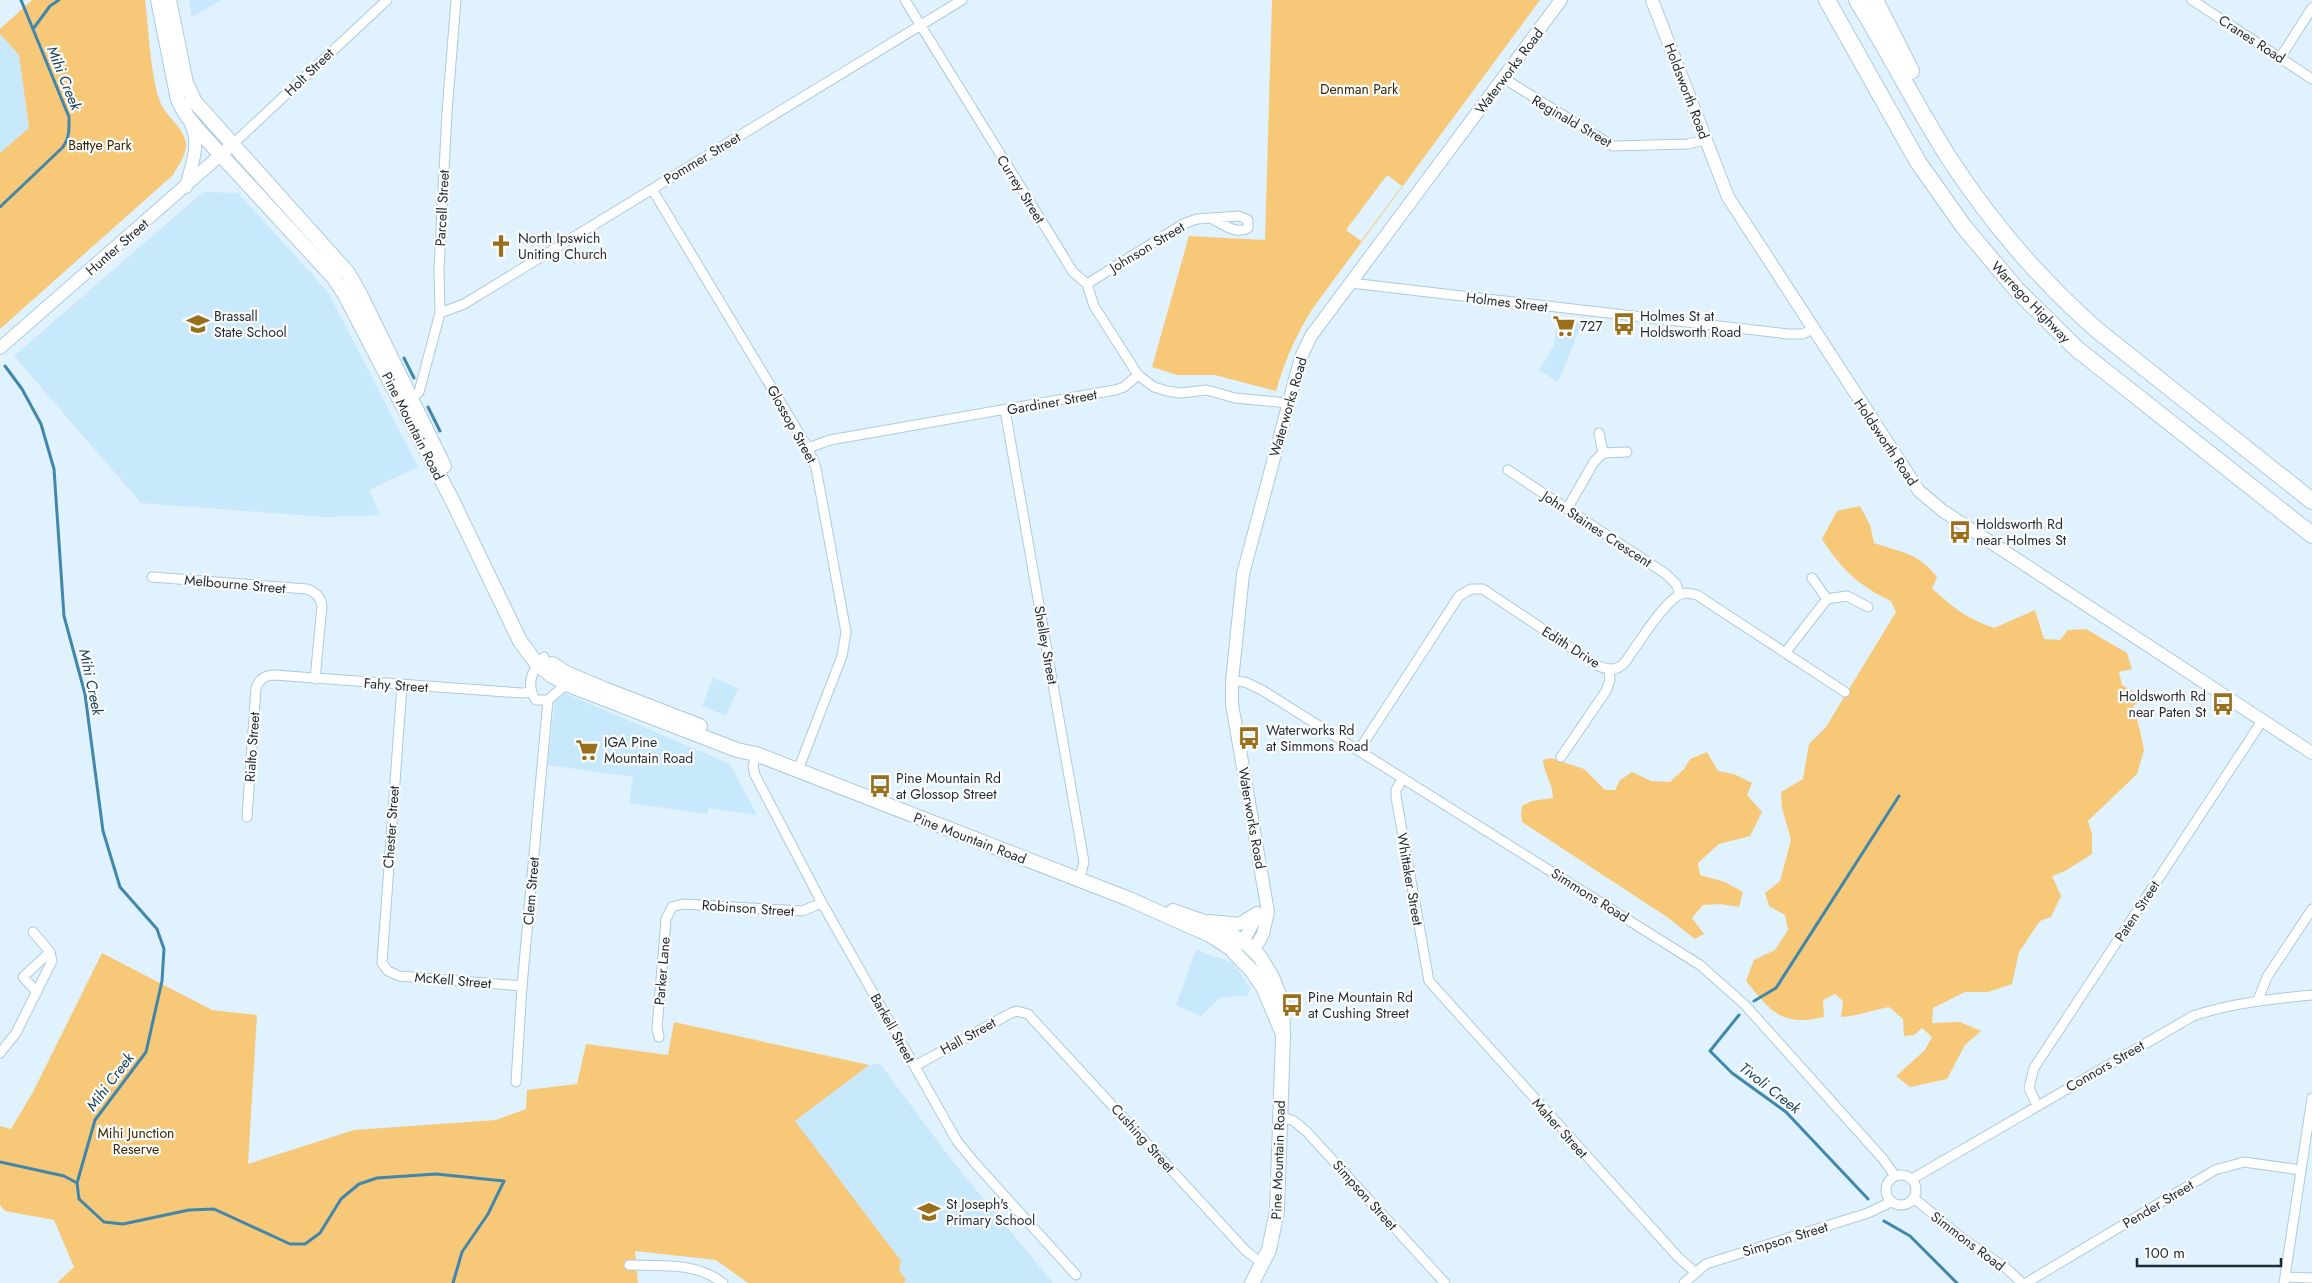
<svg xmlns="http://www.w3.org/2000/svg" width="2312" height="1283" font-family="Jost,sans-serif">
<rect width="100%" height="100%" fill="#dff2fe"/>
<path fill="#c8e8fb" d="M189,0H221L192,17Z
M0,34L19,55L29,128L0,153Z
M203,192L238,193L328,292L418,467L369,490L380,515L326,517L141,503L14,356Z
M1557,321L1582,323L1558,382L1539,370L1554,345Z
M713,678L738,688L726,716L702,706Z
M562,692L730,764L757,815L709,808L707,814L629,803L633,777L548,765L555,696Z
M1196,950L1233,963L1250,988L1248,996L1221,997L1201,1016L1176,1005Z
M880,1064L954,1163L1053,1283H904L906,1280L795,1121L869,1065Z"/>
<path fill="#f7c878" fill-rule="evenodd" d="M32,0H145C149,30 150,76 161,104C167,117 184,128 186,143C187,154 178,166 173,175L0,329V153L29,128L19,55L0,34V29Z
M1272,0H1540L1313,308C1296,335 1285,360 1276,391L1215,375H1177L1152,367L1189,236L1265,240ZM1387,175L1402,186L1361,241L1346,230Z
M1860,506L1870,525L1874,543C1900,552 1919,553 1937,577L1932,588C1953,608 1966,618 1994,628L2035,610L2044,639L2060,640L2068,630L2086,629L2127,653L2132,669L2119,672L2122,685L2132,691L2141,701L2133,706L2140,730L2144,750L2137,774L2088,821L2092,833V854L2065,871L2052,876L2061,896L2051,917L2040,921L2019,952L2012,984L1988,992H1965L1933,1008L1932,1023L1960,1022L1981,1031L1965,1045L1947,1079L1910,1087L1896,1076L1925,1050L1932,1037L1922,1028L1914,1035L1904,1036L1903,1019L1889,1007C1872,1010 1858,1016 1841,1017L1843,1001L1835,994L1823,1000L1824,1017C1782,1027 1771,1012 1746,981L1754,960L1775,950L1788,930L1785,915L1769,906L1765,893L1780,881L1791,840L1782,808L1781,792L1803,779L1809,744L1826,727L1896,612L1891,601C1859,586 1840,568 1822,539L1837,511Z
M1707,752L1718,771L1734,774L1752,783L1747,795L1762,812L1750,836L1719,844L1698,863L1700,875L1725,882L1743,892L1739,907L1720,904L1703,905L1692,918L1704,934L1695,939L1667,917L1522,822L1521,814L1522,806L1532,801L1553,798C1553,784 1544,774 1543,760L1551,758L1584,769L1605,790H1615L1620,780L1632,772L1651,781L1670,782L1684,769L1690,759Z
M102,953L212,1010L257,1015L248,1164L354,1130L496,1120L526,1109L527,1090L577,1084L586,1044L668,1055L674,1022L869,1065L795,1121L901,1261L899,1270L906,1280L904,1283H748L716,1260L635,1251L638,1283H57L74,1267L54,1220L5,1211L0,1205V1126L11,1129L33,1092Z"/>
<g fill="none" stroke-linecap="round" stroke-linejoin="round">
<path stroke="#4187ac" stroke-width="3" d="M33,29L50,6L59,0
M0,207L62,148C70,138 69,129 69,117L21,0
M404,358L414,378
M5,366L22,389L41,424L54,469L64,616L85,694L103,831L120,887L157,929L164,949L162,981L146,1052L95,1120L77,1183L79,1199L104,1222L123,1224L189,1210L214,1209L290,1244H305L320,1233L341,1199L359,1184L377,1178L436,1174L504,1181L488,1214L462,1252L453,1283
M428,407L440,431
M1754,1001L1776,988L1899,796
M1739,1015L1710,1051L1732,1073L1786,1112L1868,1199
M0,1162L64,1176L77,1183
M1884,1221L1910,1236L1957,1283"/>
<defs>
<path id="street" d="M905,0L1062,254L1073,272L1087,284L1094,306L1138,375
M2192,0L2312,79
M2280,58L2312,8
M1503,78L1613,146L1688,144L1705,140
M233,144L387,0
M652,189L808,448L816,468L846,632L842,656L798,770
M1239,216L1248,220V228C1237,235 1222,224 1211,218Z
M1351,283L1788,334H1803L1812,329
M1087,284L1183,224L1197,219L1211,218
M440,313L464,304L962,0
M408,400L419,392L440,313L439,269L447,112L456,0
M1005,410L1084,862L1079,880
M1599,433L1603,453L1627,452
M808,448L830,440L1115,390L1124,387L1138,375L1154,387L1167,391L1181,393L1207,390L1235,398L1288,403
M1508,470L1666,574L1676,584L1680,594
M1567,509L1594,462L1603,453
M152,577L307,589C315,592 321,597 322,606L315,679
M1827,599L1847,596L1868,607
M1785,653L1827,599L1812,578
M544,657C532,670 525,685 536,700H548L563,687H572
M1232,681L1245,682L1262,690L1700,965L1745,1005L1883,1159L1895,1176
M402,685L382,963L388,971L399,976L522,986
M1359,750L1459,596L1471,589H1483L1598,666C1604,668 1610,671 1617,668C1624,666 1628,658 1632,652C1642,638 1667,598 1682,594C1687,592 1692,594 1697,595L1845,692
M756,754L753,766L755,775L822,903L957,1141L975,1163L1076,1275
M1561,757L1606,691L1610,680L1609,669
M1403,778L1396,790V797L1429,981L1678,1257L1695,1272
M247,817L256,688C259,679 265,675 274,675L522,693L531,692
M37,992L23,977L50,952
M2258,1000L2267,977L2312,909
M659,1037L657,1028L666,919L672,907L683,904L802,911L822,903
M0,1053L16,1033L52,961L50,952L33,932
M915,1066L1011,1013L1017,1011L1028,1014L1246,1251L1263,1264
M516,1082L522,986L548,700
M2037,1105L2029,1088L2034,1068L2262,721
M1279,1116L1294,1121L1307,1132L1445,1283
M1886 1190a15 15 0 1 1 30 0a15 15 0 1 1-30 0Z
M1912,1179L2193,1016C2232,1003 2271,999 2312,995
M1915,1199L1963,1239L2006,1268L2022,1283
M629,1265C662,1266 696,1262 723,1283
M2285,1277L2312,1278
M1684,1283L1706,1264L1868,1213L1891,1202
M2026,1283L2215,1170L2244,1162L2301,1170
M2284,1283L2312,1098"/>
<path id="secondary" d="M1652,0L1728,197L1919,491L1943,511L2312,753
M186,187C191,166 201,145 191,124
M0,348L233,144
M1210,921L1239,924L1257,913
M1243,942L1257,915
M1254,950L1263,934L1268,912L1232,704V681L1243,574L1301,357L1311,336L1561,0"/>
<path id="primary" d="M158,0L178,100L187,116L199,131L334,278L345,295L452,500L520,641L537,664L552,676L574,687L737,750L756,754L1129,899L1210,935L1230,948L1252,971L1263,987L1282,1032
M169,0L186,83L195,102L348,273L360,294L444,466
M552,664L566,673L604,689L700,726
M1173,911L1219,927L1248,945L1260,957L1272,977L1282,1002L1283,1037L1277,1211L1269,1250L1252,1283"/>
<path id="highway" d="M1827,0L1918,162L1964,227L2017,290L2077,349L2312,535
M1857,0C1889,52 1916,106 1949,158C1990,221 2040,280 2097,330L2312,501
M1875,0L1911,71"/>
</defs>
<use href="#street" stroke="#abcbde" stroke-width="11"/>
<use href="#secondary" stroke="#abcbde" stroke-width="14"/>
<use href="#primary" stroke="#abcbde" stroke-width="16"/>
<use href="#highway" stroke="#abcbde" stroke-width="18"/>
<use href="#street" stroke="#fff" stroke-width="9"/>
<use href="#secondary" stroke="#fff" stroke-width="12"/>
<use href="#primary" stroke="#fff" stroke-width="14"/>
<use href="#highway" stroke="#fff" stroke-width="16"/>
</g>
<defs>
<symbol id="church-bare" viewBox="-9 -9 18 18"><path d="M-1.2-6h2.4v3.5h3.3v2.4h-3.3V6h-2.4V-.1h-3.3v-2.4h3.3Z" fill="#996f1c" stroke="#fcfcfc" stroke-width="2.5" paint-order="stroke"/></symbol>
<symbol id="school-bare" viewBox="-9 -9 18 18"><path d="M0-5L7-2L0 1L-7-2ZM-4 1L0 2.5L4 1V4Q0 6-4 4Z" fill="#996f1c" stroke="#fcfcfc" stroke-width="2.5" paint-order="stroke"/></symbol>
<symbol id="bus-bare" viewBox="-9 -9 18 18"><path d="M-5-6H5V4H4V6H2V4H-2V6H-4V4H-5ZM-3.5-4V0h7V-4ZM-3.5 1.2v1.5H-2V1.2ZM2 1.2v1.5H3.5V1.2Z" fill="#996f1c" stroke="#fcfcfc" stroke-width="2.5" paint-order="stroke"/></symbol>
<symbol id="supermarket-bare" viewBox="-9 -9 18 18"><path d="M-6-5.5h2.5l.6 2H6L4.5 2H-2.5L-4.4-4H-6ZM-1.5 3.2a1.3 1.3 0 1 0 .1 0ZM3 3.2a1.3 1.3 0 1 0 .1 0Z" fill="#996f1c" stroke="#fcfcfc" stroke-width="2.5" paint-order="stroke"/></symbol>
</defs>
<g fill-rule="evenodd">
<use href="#church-bare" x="485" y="230" width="32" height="32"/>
<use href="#school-bare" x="182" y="308" width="32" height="32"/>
<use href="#bus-bare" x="1608" y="308" width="32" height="32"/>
<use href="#supermarket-bare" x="1548" y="310" width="32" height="32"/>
<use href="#bus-bare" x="1944" y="516" width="32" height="32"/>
<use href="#bus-bare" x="2207" y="688" width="32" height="32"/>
<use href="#bus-bare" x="1233" y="722" width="32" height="32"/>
<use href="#supermarket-bare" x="571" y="734" width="32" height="32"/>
<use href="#bus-bare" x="864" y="770" width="32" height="32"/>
<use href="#bus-bare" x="1276" y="989" width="32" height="32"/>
<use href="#school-bare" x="913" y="1196" width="32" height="32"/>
</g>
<g text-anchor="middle" stroke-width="4.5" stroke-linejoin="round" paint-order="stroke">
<g font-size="14" fill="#1f2b33" stroke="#fcfcfc">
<text transform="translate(2252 39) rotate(33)" y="5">Cranes Road</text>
<text transform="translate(1509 71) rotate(-53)" y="5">Waterworks Road</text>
<text transform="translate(309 72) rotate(-44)" y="5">Holt Street</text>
<text transform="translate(1687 91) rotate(69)" y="5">Holdsworth Road</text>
<text transform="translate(1572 121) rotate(30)" y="5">Reginald Street</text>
<text transform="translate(702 158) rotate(-31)" y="5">Pommer Street</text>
<text transform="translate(1021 189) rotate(58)" y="5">Currey Street</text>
<text transform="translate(442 208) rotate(-87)" y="5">Parcell Street</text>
<text transform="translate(117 247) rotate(-41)" y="5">Hunter Street</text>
<text transform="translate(1147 247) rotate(-31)" y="5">Johnson Street</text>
<text transform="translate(1507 302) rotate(7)" y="5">Holmes Street</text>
<text transform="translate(2031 302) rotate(46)" y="5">Warrego Highway</text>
<text transform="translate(1052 402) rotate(-10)" y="5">Gardiner Street</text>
<text transform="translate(1288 407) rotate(-74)" y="5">Waterworks Road</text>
<text transform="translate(792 424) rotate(61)" y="5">Glossop Street</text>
<text transform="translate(413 426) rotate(63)" y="5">Pine Mountain Road</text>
<text transform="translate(1886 442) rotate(56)" y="5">Holdsworth Road</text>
<text transform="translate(1597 529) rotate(33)" y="5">John Staines Crescent</text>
<text transform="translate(235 584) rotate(5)" y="5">Melbourne Street</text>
<text transform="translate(1046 645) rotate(80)" y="5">Shelley Street</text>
<text transform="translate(1571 647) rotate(32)" y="5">Edith Drive</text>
<text transform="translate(396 685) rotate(4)" y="5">Fahy Street</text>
<text transform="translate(252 747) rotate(-86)" y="5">Rialto Street</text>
<text transform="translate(1252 818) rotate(80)" y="5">Waterworks Road</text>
<text transform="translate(391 827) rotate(-86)" y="5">Chester Street</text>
<text transform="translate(970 838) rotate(21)" y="5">Pine Mountain Road</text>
<text transform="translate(1410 879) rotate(80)" y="5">Whittaker Street</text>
<text transform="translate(531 891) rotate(-85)" y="5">Clem Street</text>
<text transform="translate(1590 895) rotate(32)" y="5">Simmons Road</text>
<text transform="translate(748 908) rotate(4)" y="5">Robinson Street</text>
<text transform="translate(2137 911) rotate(-57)" y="5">Paten Street</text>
<text transform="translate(662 971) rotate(-85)" y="5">Parker Lane</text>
<text transform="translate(453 980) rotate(5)" y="5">McKell Street</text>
<text transform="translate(893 1028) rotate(61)" y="5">Barkell Street</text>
<text transform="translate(968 1036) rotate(-29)" y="5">Hall Street</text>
<text transform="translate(2105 1066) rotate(-30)" y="5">Connors Street</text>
<text transform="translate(1560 1128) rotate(48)" y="5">Maher Street</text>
<text transform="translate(1143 1138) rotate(48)" y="5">Cushing Street</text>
<text transform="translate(1278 1160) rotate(-88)" y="5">Pine Mountain Road</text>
<text transform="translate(1365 1195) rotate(48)" y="5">Simpson Street</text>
<text transform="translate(2158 1204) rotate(-31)" y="5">Pender Street</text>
<text transform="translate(1785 1239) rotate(-17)" y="5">Simpson Street</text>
<text transform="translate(1968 1241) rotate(37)" y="5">Simmons Road</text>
</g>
<g font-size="14" fill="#3b2803" stroke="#fcfcfc">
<text x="1359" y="94">Denman Park</text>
<text x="100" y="150">Battye Park</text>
<text x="136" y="1138">Mihi Junction<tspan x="136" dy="16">Reserve</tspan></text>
</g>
<g font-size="14" fill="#1f2b33" stroke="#fcfcfc" text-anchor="start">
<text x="518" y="243">North Ipswich<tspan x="518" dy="16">Uniting Church</tspan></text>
<text x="214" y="321">Brassall<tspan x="214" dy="16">State School</tspan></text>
<text x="1640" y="321">Holmes St at<tspan x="1640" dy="16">Holdsworth Road</tspan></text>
<text x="1580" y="331">727</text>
<text x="1976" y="529">Holdsworth Rd<tspan x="1976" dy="16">near Holmes St</tspan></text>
<text x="2206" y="701" text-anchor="end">Holdsworth Rd<tspan x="2206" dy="16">near Paten St</tspan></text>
<text x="1266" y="735">Waterworks Rd<tspan x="1266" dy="16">at Simmons Road</tspan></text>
<text x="604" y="747">IGA Pine<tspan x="604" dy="16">Mountain Road</tspan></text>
<text x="896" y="783">Pine Mountain Rd<tspan x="896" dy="16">at Glossop Street</tspan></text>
<text x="1308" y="1002">Pine Mountain Rd<tspan x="1308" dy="16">at Cushing Street</tspan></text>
<text x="946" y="1209">St Joseph's<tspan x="946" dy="16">Primary School</tspan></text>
</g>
<g font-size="15" font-style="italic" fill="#1c4459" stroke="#fcfcfc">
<text transform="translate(64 78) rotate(68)" y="5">Mihi Creek</text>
<text transform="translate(91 682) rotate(78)" y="5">Mihi Creek</text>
<text transform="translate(110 1082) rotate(-53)" y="5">Mihi Creek</text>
<text transform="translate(1770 1088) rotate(38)" y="5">Tivoli Creek</text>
</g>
</g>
<path d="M2137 1258v8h144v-8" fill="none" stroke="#1f2b33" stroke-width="2.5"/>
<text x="2144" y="1258" font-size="15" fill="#1f2b33" stroke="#fcfcfc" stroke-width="4" paint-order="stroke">100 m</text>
</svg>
